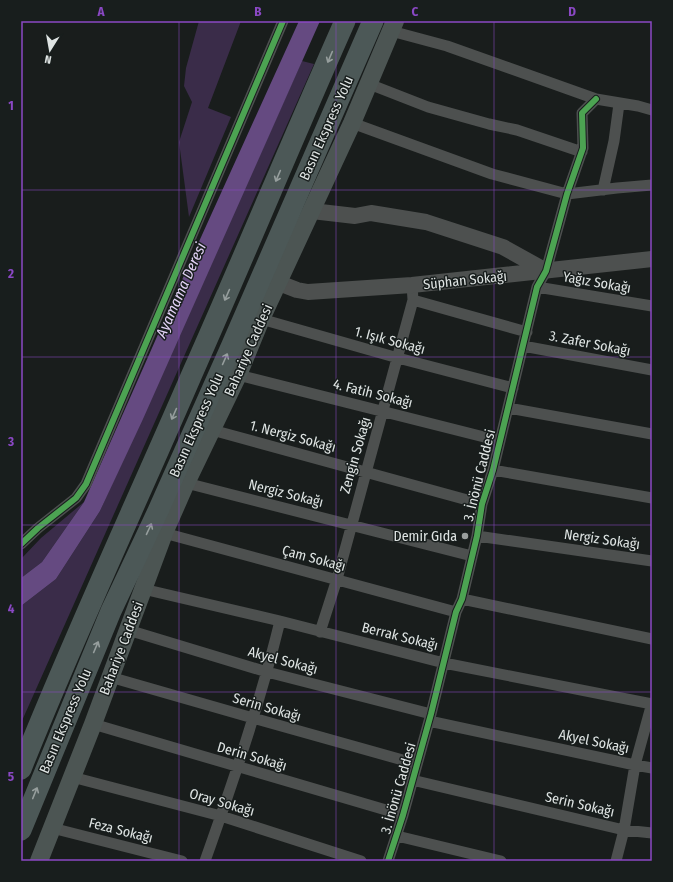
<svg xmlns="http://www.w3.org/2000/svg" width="673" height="882" font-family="'Fira Sans Condensed',sans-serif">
<rect width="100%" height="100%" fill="#191d1c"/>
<path fill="#3a2c49" d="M199,21H241L208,108L231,117L189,217L179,142L192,102L184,86L186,68Z
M302,61L314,64L21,723V606L56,579L100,511Z
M84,502L42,562L21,578V559L41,538Z"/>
<path fill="#654a81" d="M299,21H320L143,419L100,511L56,579L21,606V578L42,562L84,502L197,246Z"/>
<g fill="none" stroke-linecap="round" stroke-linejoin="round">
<path stroke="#4d504f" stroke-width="11" d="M391,31L447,46L596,99L638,106L652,110
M369,84L428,107L489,124L517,130L582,152
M352,123L492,174L567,194L617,188L652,185
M603,190L614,141L619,104
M537,287L652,306
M413,300L527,332
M261,319L398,358L513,388
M523,346L652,370
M238,375L500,441
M508,408L652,434
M212,430L482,504
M493,470L652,498
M186,483L472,556
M164,533L456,612
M477,536L652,561
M21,544L38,528L76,498L86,484L283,21
M143,589L280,621L444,663L652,704
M462,599L652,639
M128,630L267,672L431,714
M320,632L337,579L413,300L412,285
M110,677L253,718L417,764
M429,721L635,765L652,768
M93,724L403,815
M72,777L221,816L361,861
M412,780L624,830L652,833
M52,828L182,861
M397,836L501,861
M205,861C233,782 260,703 280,621
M388,861L403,815L431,714L456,612L462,599L477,536L482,504L493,470L537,287L546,271L567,194L583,148L582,113L596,99
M616,861L624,830L635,765L652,703"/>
<path stroke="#4d504f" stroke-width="16" d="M312,211L355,216L371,213L426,222L503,247L546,271
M279,283L297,290L308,292L412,285L652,259"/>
<path stroke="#4c5553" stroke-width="18" d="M39,861L93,724L164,533L186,483L238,375L261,319L352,123L395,21"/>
<path stroke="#4c5857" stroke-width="21" d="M21,769C74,636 135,506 192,374C244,257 293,138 345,21
M21,830L111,611L158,511L231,347L373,21"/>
<defs>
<path id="cycleway" d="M21,544L38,528L76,498L86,484L283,21
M388,861L403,815L431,714L456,612L462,599L477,536L482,504L493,470L537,287L546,271L567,194L583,148L582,113L596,99"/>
</defs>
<use href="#cycleway" stroke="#181e1d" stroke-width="8"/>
<use href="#cycleway" stroke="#4ca352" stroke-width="6"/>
</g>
<defs><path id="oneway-shaft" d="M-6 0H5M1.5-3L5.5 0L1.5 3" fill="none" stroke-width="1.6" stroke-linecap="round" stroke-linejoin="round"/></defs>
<g stroke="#969e9d">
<use href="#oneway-shaft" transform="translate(330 57) rotate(113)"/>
<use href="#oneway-shaft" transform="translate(278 176) rotate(113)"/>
<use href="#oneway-shaft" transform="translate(227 295) rotate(114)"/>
<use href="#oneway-shaft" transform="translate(225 359) rotate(-66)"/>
<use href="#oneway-shaft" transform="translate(174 414) rotate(114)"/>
<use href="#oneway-shaft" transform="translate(149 529) rotate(-65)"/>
<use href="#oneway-shaft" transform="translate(96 647) rotate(-67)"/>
<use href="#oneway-shaft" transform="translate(35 793) rotate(-68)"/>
</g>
<path fill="none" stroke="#8a48c4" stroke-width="1" stroke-opacity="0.55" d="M179,21V861M336,21V861M494,21V861M21,190H652M21,357H652M21,525H652M21,692H652"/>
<circle fill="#9a9e9d" stroke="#181e1d" stroke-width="1.5" cx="465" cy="536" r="4"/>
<g text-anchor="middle" stroke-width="3" stroke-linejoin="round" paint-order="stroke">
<g font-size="14" fill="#dfe4e3" stroke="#181e1d">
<text transform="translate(326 128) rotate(-66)" y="5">Basın Ekspress Yolu</text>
<text transform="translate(465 280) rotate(-6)" y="5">Süphan Sokağı</text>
<text transform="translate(597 282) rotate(10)" y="5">Yağız Sokağı</text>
<text transform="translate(390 340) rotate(15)" y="5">1. Işık Sokağı</text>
<text transform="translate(590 343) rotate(11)" y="5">3. Zafer Sokağı</text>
<text transform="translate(248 350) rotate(-66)" y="5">Bahariye Caddesi</text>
<text transform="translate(373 393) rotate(14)" y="5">4. Fatih Sokağı</text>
<text transform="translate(196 425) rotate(-66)" y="5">Basın Ekspress Yolu</text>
<text transform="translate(293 436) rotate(15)" y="5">1. Nergiz Sokağı</text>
<text transform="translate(355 455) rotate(-74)" y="5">Zengin Sokağı</text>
<text transform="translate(479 475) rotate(-76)" y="5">3. İnönü Caddesi</text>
<text transform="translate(286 493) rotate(14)" y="5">Nergiz Sokağı</text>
<text transform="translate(602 539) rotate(8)" y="5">Nergiz Sokağı</text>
<text transform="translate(314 558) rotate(15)" y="5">Çam Sokağı</text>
<text transform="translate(400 636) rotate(14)" y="5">Berrak Sokağı</text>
<text transform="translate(121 648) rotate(-69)" y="5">Bahariye Caddesi</text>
<text transform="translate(283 660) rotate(15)" y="5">Akyel Sokağı</text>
<text transform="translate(267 707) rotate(16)" y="5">Serin Sokağı</text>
<text transform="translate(65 721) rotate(-67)" y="5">Basın Ekspress Yolu</text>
<text transform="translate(594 741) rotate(12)" y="5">Akyel Sokağı</text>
<text transform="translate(252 756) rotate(16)" y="5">Derin Sokağı</text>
<text transform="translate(398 788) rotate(-74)" y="5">3. İnönü Caddesi</text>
<text transform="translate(222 802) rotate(16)" y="5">Oray Sokağı</text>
<text transform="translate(580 804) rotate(13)" y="5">Serin Sokağı</text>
<text transform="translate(121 830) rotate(14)" y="5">Feza Sokağı</text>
</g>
<g font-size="14" fill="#dfe4e3" stroke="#181e1d" text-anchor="end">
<text x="457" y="541">Demir Gıda</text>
</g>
<g font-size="15" font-style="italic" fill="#e3d2f6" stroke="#181e1d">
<text transform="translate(181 290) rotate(-66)" y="5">Ayamama Deresi</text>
</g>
</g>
<rect width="673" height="882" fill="none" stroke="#181e1d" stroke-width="44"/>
<g transform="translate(50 50) rotate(191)" stroke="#181e1d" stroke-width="3" paint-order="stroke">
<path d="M0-3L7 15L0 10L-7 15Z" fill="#dfe4e3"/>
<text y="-6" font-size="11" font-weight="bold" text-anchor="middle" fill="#dfe4e3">N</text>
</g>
<rect x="22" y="22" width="629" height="838" fill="none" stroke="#8a48c4" stroke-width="1.5"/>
<g font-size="13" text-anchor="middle" font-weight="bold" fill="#8a48c4">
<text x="101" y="16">A</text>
<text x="258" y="16">B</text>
<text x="415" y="16">C</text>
<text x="572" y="16">D</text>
<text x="11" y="110">1</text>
<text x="11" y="278">2</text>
<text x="11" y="446">3</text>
<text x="11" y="613">4</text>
<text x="11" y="781">5</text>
</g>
</svg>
